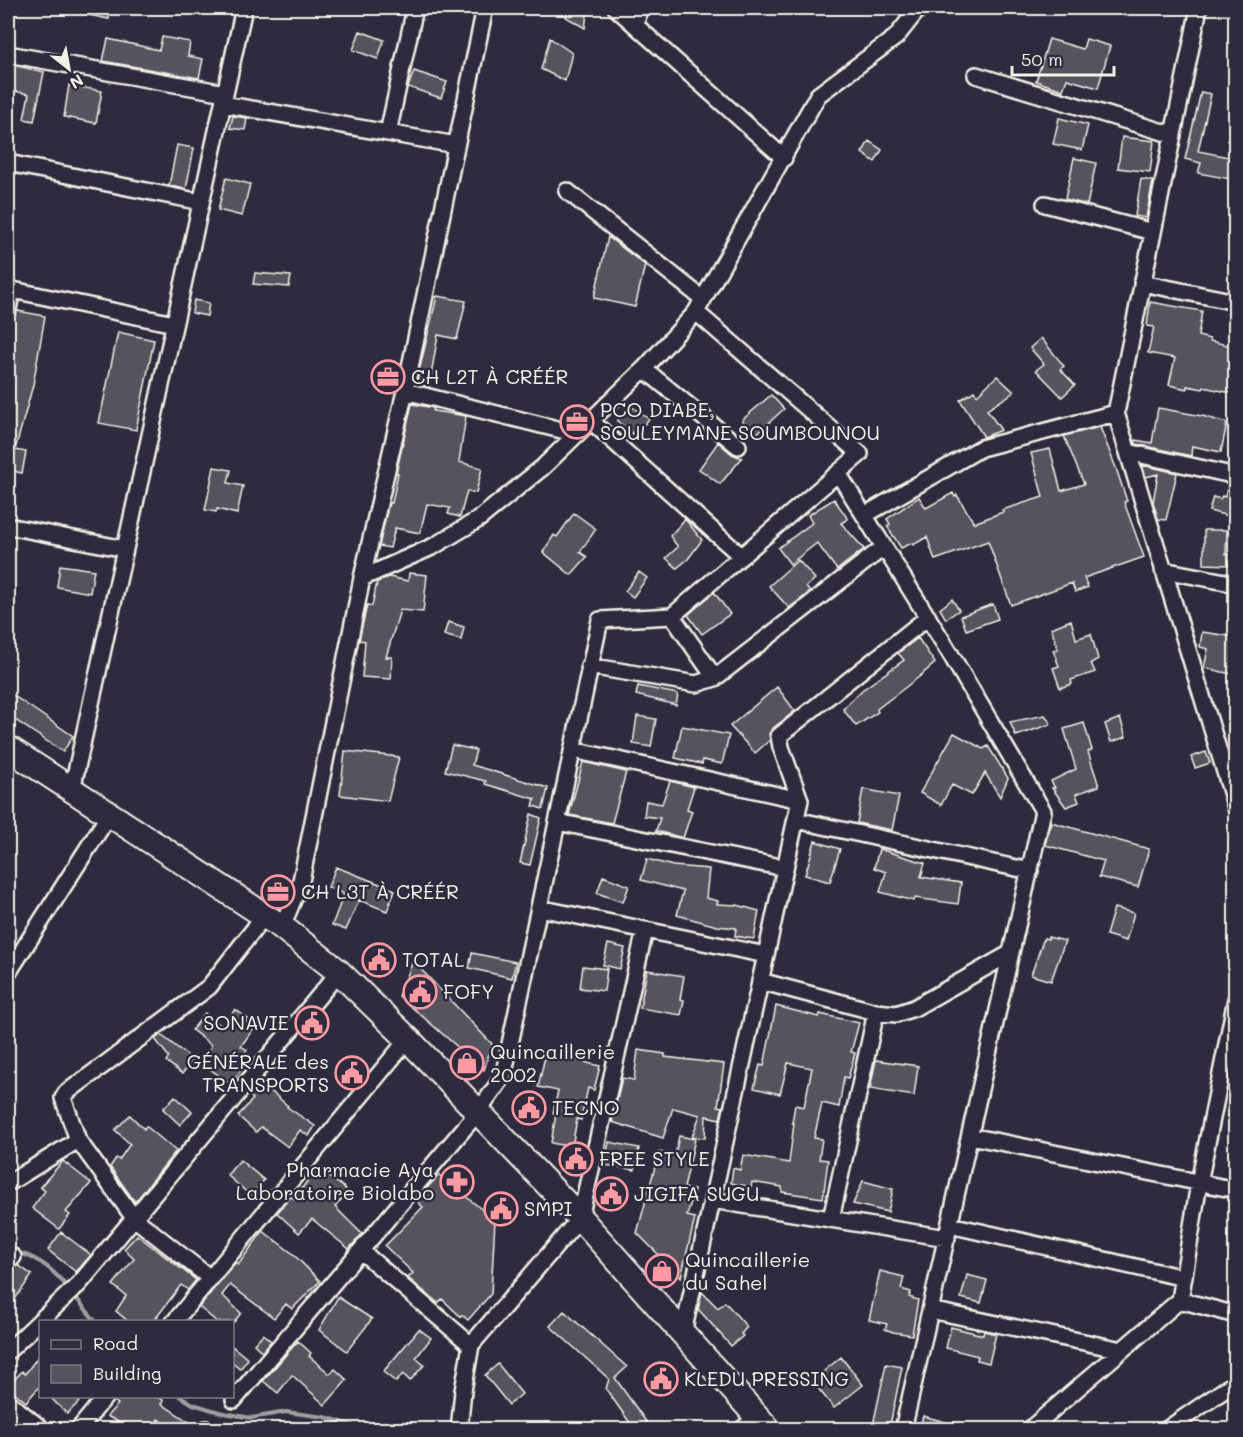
<svg xmlns="http://www.w3.org/2000/svg" width="1243" height="1437" font-family="Mali,sans-serif">
<rect width="100%" height="100%" fill="#2f2a3d"/>
<filter id="ink" filterUnits="userSpaceOnUse"><feTurbulence type="fractalNoise" baseFrequency=".0167" numOctaves="2"/><feDisplacementMap in="SourceGraphic" scale="12" xChannelSelector="R" yChannelSelector="G"/><feConvolveMatrix kernelMatrix="1 2 1 2 8 2 1 2 1" color-interpolation-filters="sRGB"/></filter>
<g filter="url(#ink)">
<g fill="none" stroke-linecap="round" stroke-linejoin="round">
<path stroke="#a19ea0" stroke-width="4" d="M8,1250C36,1256 50,1266 68,1288
M73,1294L96,1322
M180,1396L193,1404L219,1412L251,1418L286,1412L325,1417L364,1429L394,1427L444,1430"/>
</g>
<path fill="#56525f" stroke="#f4f1e8" stroke-width="1.5" d="M78,8H111L109,19L78,13Z
M568,8H588L585,28L566,17Z
M360,31L384,40L378,59L353,50Z
M162,37L190,42L188,56L203,59L199,78L103,61L108,39L159,50Z
M550,38L572,53L565,81L541,69Z
M1049,39L1083,49L1086,39L1110,46L1098,88L1067,79L1063,90L1036,81Z
M8,64L44,72L34,121L24,119L29,94L8,90Z
M414,71L447,82L441,98L408,87Z
M69,85L102,91L96,123L64,117Z
M1201,92L1211,94L1198,151L1234,158L1230,179L1198,173L1201,163L1185,159Z
M233,116L247,118L245,130L230,128Z
M1059,118L1088,125L1082,150L1053,144Z
M1122,137L1154,141L1150,172L1118,168Z
M869,141L882,150L875,162L862,153Z
M177,145L194,148L186,189L169,186Z
M1074,158L1096,163L1087,205L1065,199Z
M226,178L250,184L242,216L218,210Z
M1141,179L1153,181L1146,218L1135,216Z
M608,237L645,265L635,307L594,298Z
M255,273L291,276L289,287L253,284Z
M437,296L466,301L457,339L438,335L429,387L416,384Z
M194,300L209,303L207,316L192,313Z
M1150,302L1202,311L1198,336L1210,339V341L1236,347V394L1204,387L1203,389L1187,386V389L1169,385L1175,358L1148,353L1154,327L1147,326Z
M18,311L45,316L33,385L15,450L26,452L22,473L8,470V335L11,318Z
M118,332L154,340L136,430L99,423Z
M1041,338L1064,366L1060,369L1075,385L1062,397L1036,370L1044,364L1030,348Z
M997,376L1014,392L987,410L1001,430L984,437L960,400L974,391L977,395Z
M771,395L784,409L755,435L742,420Z
M412,404L434,408L433,411L466,416L459,462L482,468L476,493L467,491L460,517L448,514L450,508L427,504L420,533L395,528L390,548L379,546L389,502L392,503L398,473H396Z
M631,406L649,419L634,435L617,421Z
M1158,408L1202,416L1227,423L1221,452L1192,446L1191,456L1136,444L1135,440L1152,443Z
M1100,427L1116,468L1127,501L1124,502L1144,557L1084,578L1088,587L1075,592L1072,583L1011,605L988,541L935,560L927,537L913,545L912,543L901,548L887,526L890,524L887,519L919,497L926,508L953,493L955,497L957,495L974,523L1003,512L1002,510L1043,497L1031,453L1050,449L1061,491L1084,484L1064,436Z
M718,442L732,454L742,458L720,484L699,469Z
M1142,465L1177,473L1166,520L1158,519L1153,502L1158,474L1146,477Z
M214,467L231,470L228,483L243,486L237,514L217,509L216,512L205,510Z
M1228,484L1236,486V518L1209,511L1213,497L1220,499L1222,496L1225,497Z
M834,499L848,519L841,523L864,549L837,570L817,543L790,564L778,548L812,523L808,515Z
M574,513L596,529L580,552L587,557L571,575L543,552L554,535L557,537Z
M685,519L702,540L688,559L677,568L666,558L678,547L670,536Z
M1204,530H1227L1226,554H1230V565L1204,564Z
M798,560L815,579L806,587L810,592L789,608L769,586Z
M60,565L94,570L90,593L57,587Z
M639,572L647,578L633,597L625,591Z
M409,573L427,575L423,612L400,610L386,657H392L391,679L362,677L365,641L359,640L367,605L372,606L377,582L389,577L408,581Z
M714,592L730,614L702,634L688,615Z
M952,599L959,610L946,619L940,609Z
M993,604L998,619L966,630L961,616Z
M1071,620L1076,639L1091,634L1098,659L1091,663L1095,672L1071,680L1072,684L1060,688L1053,668L1059,666L1053,650L1058,649L1051,628Z
M448,622L464,627L461,640L444,635Z
M1202,632L1236,637V675L1204,668L1208,649L1200,647Z
M918,638L935,663L919,677L877,709L878,712L856,726L843,709L862,690L904,660L898,653Z
M638,686L678,694L676,705L636,695Z
M777,687L795,711L772,729L769,734L770,740L755,753L730,726Z
M8,692L73,736L63,752L8,715Z
M1045,715L1051,724L1016,736L1010,722Z
M637,716L656,719L651,747L633,744Z
M1120,718L1126,737L1111,742L1105,724Z
M1084,723L1092,750L1088,752L1099,786L1076,794L1079,802L1066,807L1052,788H1055L1051,781L1076,769L1064,729Z
M682,726L729,735L722,764L703,760L702,764L675,758Z
M954,733L983,749L988,746L1008,778L1000,797L985,773L972,795L952,785L941,805L920,793Z
M452,745L476,750L472,765L548,788L543,809L533,806L535,799L485,784L486,781L445,771Z
M345,751L399,757L388,801L340,795Z
M1206,752L1210,763L1195,768L1191,757Z
M583,762L626,772L612,823L569,815Z
M670,781L694,787L687,809L692,811L683,838L656,831L660,818L644,816L646,801L662,804Z
M863,789L899,796L892,830L857,823Z
M531,814L541,818L530,865L520,863Z
M1051,822L1149,849L1138,887L1099,877L1104,861L1045,845Z
M815,841L840,849L830,882L805,875Z
M879,849L925,863L921,877L961,883L958,904L915,898L914,901L880,892L886,872L874,868Z
M647,859L673,866L709,869L706,898L718,901L717,904L737,905L759,911L754,939L735,936L736,928L717,926L677,915L683,891L641,880Z
M336,867L395,890L387,911L359,900L346,930L332,925L344,894L328,887Z
M603,876L629,886L623,902L597,893Z
M1114,908L1134,913L1126,941L1106,935Z
M1048,937L1065,941L1051,981L1031,975L1044,938L1048,939Z
M608,944L625,948L620,969L603,965Z
M472,953L516,962L512,978L469,968Z
M413,961L492,1044L484,1070L399,996Z
M583,966L607,969L604,991L580,988Z
M647,970L684,976L680,999L684,1000L681,1015L640,1008Z
M776,1006L819,1017L820,1014L859,1023L851,1052L855,1053L848,1078L844,1077L839,1107L822,1103L814,1138L822,1139L819,1159L828,1160L823,1198L782,1192V1187L752,1182L751,1187L731,1183L733,1168L740,1170L743,1155L789,1163L794,1123H792L795,1105L804,1107L812,1068L788,1063L780,1094L754,1088L760,1065L764,1066Z
M235,1009L248,1019L246,1022L254,1028L241,1046L247,1050L241,1058L247,1062L231,1084L200,1062L211,1047L210,1044L192,1030L205,1013L223,1027Z
M161,1035L193,1060L182,1074L166,1061L169,1057L155,1039Z
M547,1048L564,1052L563,1057L600,1066L594,1090L588,1088L581,1120L577,1119L572,1147L551,1143L556,1114L553,1113L558,1091L538,1087Z
M638,1050L665,1054V1057L724,1064L718,1106L723,1107L720,1119L706,1116L705,1138L692,1137L700,1115L673,1108L663,1138L612,1122L622,1078L634,1080Z
M876,1060L918,1066L914,1096L870,1089Z
M260,1082L288,1106L287,1107L315,1126L309,1136L300,1130L288,1147L261,1127L256,1132L238,1116L253,1099L249,1095Z
M175,1096L192,1112L180,1125L163,1109Z
M130,1115L144,1129L146,1126L176,1151L135,1202L110,1167L116,1158L119,1160L130,1144L115,1130Z
M679,1136L695,1139L684,1188L694,1190L687,1216L695,1218L681,1277L637,1233L659,1152L675,1155Z
M609,1142L639,1148L635,1170L604,1165Z
M240,1160L264,1180L251,1196L227,1175Z
M63,1161L91,1183L66,1212L70,1215L59,1229L32,1208L45,1191L40,1187Z
M317,1168L346,1189V1194L335,1207L362,1234L349,1249L312,1219L299,1233L277,1213L291,1196L294,1199Z
M439,1175L495,1220L491,1294L468,1320L462,1315L461,1317L442,1299L438,1303L408,1278L413,1273L385,1246L423,1207L416,1200Z
M863,1181L893,1189L888,1212L853,1204Z
M263,1231L292,1253L320,1281L292,1309L286,1304L274,1318L230,1285L222,1295L241,1313L234,1322H217L199,1307L235,1263L238,1265Z
M61,1232L91,1255L76,1272L48,1250Z
M137,1235L196,1280L188,1290L181,1285L153,1322H129L116,1311L126,1296L113,1285L134,1259L124,1249Z
M18,1265L32,1275L8,1309V1278Z
M880,1271L904,1277L901,1289L911,1292L909,1297L918,1300L912,1335L893,1332L885,1329L887,1324L869,1320Z
M967,1275L987,1280L981,1303L961,1298Z
M702,1292L718,1308L725,1302L747,1327L741,1334L743,1336L731,1346L698,1309Z
M338,1297L372,1319L347,1351L319,1330Z
M564,1311L627,1367L615,1378L652,1430H635L606,1389L609,1379L550,1326Z
M951,1327L983,1335L984,1331L996,1334L989,1363L977,1360L978,1356L946,1348Z
M419,1329L431,1338L416,1358L424,1365L410,1381L403,1374L396,1382L383,1372Z
M263,1334L271,1341L262,1352L254,1344Z
M298,1341L311,1353L309,1356L330,1374L335,1369L347,1380L325,1405L292,1375L278,1393L263,1381Z
M232,1346L248,1359L240,1369L232,1363Z
M40,1354V1386L26,1402L8,1387L22,1371L25,1374Z
M841,1357L863,1385L834,1408L812,1381Z
M498,1364L522,1394L509,1405L485,1375Z
M886,1364L902,1367L889,1430H872Z
M49,1396H74L79,1402L67,1414Z
M116,1396H157L164,1401L162,1404L189,1422L185,1430H174L158,1419L151,1430H136L124,1422L122,1424L107,1416L118,1404L114,1401Z
M923,1416L960,1426L959,1430H919Z"/>
<g fill="none" stroke-linecap="round" stroke-linejoin="round">
<defs>
<path id="minor" d="M616,8L784,158
M1199,8L1116,413L1236,808
M636,25L639,8
M8,54L225,93
M976,75L1173,135
M223,104L456,145
M388,133L415,8
M8,163L201,202
M567,191L703,299
M1045,204L1153,232
M1142,283L1236,302
M8,289L174,324
M8,309L12,290
M644,369L738,446
M405,391L577,434
M591,421L741,556
M1128,452L1236,476
M838,473L948,650L1043,811L903,1430
M865,515L981,448L1116,413
M8,526L125,549
M1163,570L1236,584
M362,578L405,391L485,8
M672,616L860,454L696,312
M589,666L696,684L715,678L884,547
M573,750L800,800
M72,790L244,8
M796,820L1030,871
M557,822L785,868
M539,908L766,955
M282,927L301,881L362,578L434,546L479,519L543,467L644,369L696,312L818,95L896,37L919,8
M8,973L109,815
M760,981L876,1012L896,1014L914,1008L1011,953
M970,1136L1236,1190
M12,1181L78,1140
M712,1200L947,1238
M831,1219L876,1012
M950,1225L1184,1278
M361,1251L471,1345
M8,1258L13,1257
M210,1278L134,1218L78,1140L63,1098L66,1093L209,987L265,915
M1180,1300L1236,1315
M930,1310L1122,1350
M174,1322L408,1039
M683,1333L800,800L781,747L779,736L928,617
M8,1351L79,1284L339,972
M234,1400L478,1112L503,1077L600,620L672,616L715,678
M8,1402L43,1430
M8,1424L18,1410
M78,1430L106,1396
M205,1430L206,1429
M459,1430L463,1391L471,1345L580,1218L645,930
M741,1430L758,1417
M1029,1430L1180,1300L1199,1183L1236,999
M1166,1430L1236,1382"/>
<path id="primary" d="M8,748L282,927L339,972L408,1039L580,1218L769,1430"/>
</defs>
<use href="#minor" stroke="#f4f1e8" stroke-width="20"/>
<use href="#primary" stroke="#f4f1e8" stroke-width="28"/>
<use href="#minor" stroke="#2f2a3d" stroke-width="15"/>
<use href="#primary" stroke="#2f2a3d" stroke-width="24"/>
</g>
</g>
<defs>
<symbol id="office-ring" viewBox="-11 -11 22 22"><circle r="9.5" fill="#2f2a3d" stroke="#ff9aa2" stroke-width="1.5"/><path d="M-6-3h4V-5.5h4V-3h4V5H-6ZM-1-4.5V-3h2v-1.5ZM-6 0V1H6V0Z" fill="#ff9aa2"/></symbol>
<symbol id="civic-ring" viewBox="-11 -11 22 22"><circle r="9.5" fill="#2f2a3d" stroke="#ff9aa2" stroke-width="1.5"/><path d="M-.6-6.5H3V-4.5H.6V-3L4-1V1h2V6H-6V1h2V-1L-.6-3ZM-1.2 2.5V6h2.4V2.5Z" fill="#ff9aa2"/></symbol>
<symbol id="shop-ring" viewBox="-11 -11 22 22"><circle r="9.5" fill="#2f2a3d" stroke="#ff9aa2" stroke-width="1.5"/><path d="M-5-2.5h2.3a2.7 3.5 0 0 1 5.4 0H5L5.5 6h-11ZM-1.5-2.5h3a1.5 2.3 0 0 0-3 0Z" fill="#ff9aa2"/></symbol>
<symbol id="pharmacy-ring" viewBox="-11 -11 22 22"><circle r="9.5" fill="#2f2a3d" stroke="#ff9aa2" stroke-width="1.5"/><path d="M-2-6h4v4h4v4h-4v4h-4v-4h-4v-4h4Z" fill="#ff9aa2"/></symbol>
</defs>
<g fill-rule="evenodd">
<use href="#office-ring" x="369" y="358" width="38" height="38"/>
<use href="#office-ring" x="558" y="403" width="38" height="38"/>
<use href="#office-ring" x="259" y="873" width="38" height="38"/>
<use href="#civic-ring" x="360" y="941" width="38" height="38"/>
<use href="#civic-ring" x="401" y="973" width="38" height="38"/>
<use href="#civic-ring" x="293" y="1004" width="38" height="38"/>
<use href="#shop-ring" x="448" y="1044" width="38" height="38"/>
<use href="#civic-ring" x="333" y="1054" width="38" height="38"/>
<use href="#civic-ring" x="510" y="1089" width="38" height="38"/>
<use href="#civic-ring" x="557" y="1140" width="38" height="38"/>
<use href="#pharmacy-ring" x="438" y="1163" width="38" height="38"/>
<use href="#civic-ring" x="592" y="1175" width="38" height="38"/>
<use href="#civic-ring" x="482" y="1190" width="38" height="38"/>
<use href="#shop-ring" x="643" y="1252" width="38" height="38"/>
<use href="#civic-ring" x="642" y="1360" width="38" height="38"/>
</g>
<g text-anchor="middle" stroke-width="5" stroke-linejoin="round" paint-order="stroke">
<g font-size="20" fill="#f4f1e8" stroke="#2f2a3d" text-anchor="start">
<text x="411" y="384">CH L2T À CRÉÉR</text>
<text x="600" y="417">PCO DIABE,<tspan x="600" dy="23">SOULEYMANE SOUMBOUNOU</tspan></text>
<text x="301" y="899">CH L3T À CRÉÉR</text>
<text x="402" y="967">TOTAL</text>
<text x="443" y="999">FOFY</text>
<text x="289" y="1030" text-anchor="end">SONAVIE</text>
<text x="490" y="1059">Quincaillerie<tspan x="490" dy="23">2002</tspan></text>
<text x="329" y="1069" text-anchor="end">GÉNÉRALE des<tspan x="329" dy="23">TRANSPORTS</tspan></text>
<text x="552" y="1115">TECNO</text>
<text x="599" y="1166">FREE STYLE</text>
<text x="434" y="1177" text-anchor="end">Pharmacie Aya<tspan x="434" dy="23">Laboratoire Biolabo</tspan></text>
<text x="634" y="1201">JIGIFA SUGU</text>
<text x="524" y="1216">SMPI</text>
<text x="685" y="1267">Quincaillerie<tspan x="685" dy="23">du Sahel</tspan></text>
<text x="684" y="1386">KLEDU PRESSING</text>
</g>
</g>
<rect width="1243" height="1437" fill="none" stroke="#2f2a3d" stroke-width="30"/>
<rect x="15" y="15" width="1213" height="1407" fill="none" stroke="#f4f1e8" stroke-width="2" filter="url(#ink)"/>
<rect x="39" y="1320" width="195" height="78" fill="#2f2a3d" stroke="#7e7a81" stroke-width="1.5"/>
<rect x="51" y="1340" width="30" height="9" fill="#2f2a3d" stroke="#7e7a81" stroke-width="1.5"/>
<text x="93" y="1350" font-size="18" fill="#f4f1e8">Road</text>
<rect x="51" y="1365" width="30" height="18" fill="#56525f" stroke="#7e7a81" stroke-width="1.5"/>
<text x="93" y="1380" font-size="18" fill="#f4f1e8">Building</text>
<g transform="translate(69 69) rotate(149)" stroke="#2f2a3d" stroke-width="4.5" paint-order="stroke">
<path d="M0-4.5L10 22L0 15L-10 22Z" fill="#f4f1e8"/>
<text y="-9" font-size="16" font-weight="bold" text-anchor="middle" fill="#f4f1e8">N</text>
</g>
<path d="M1012 66v9h102v-9" fill="none" stroke="#f4f1e8" stroke-width="3"/>
<text x="1021" y="66" font-size="18" fill="#f4f1e8" stroke="#2f2a3d" stroke-width="4.5" paint-order="stroke">50 m</text>
</svg>
